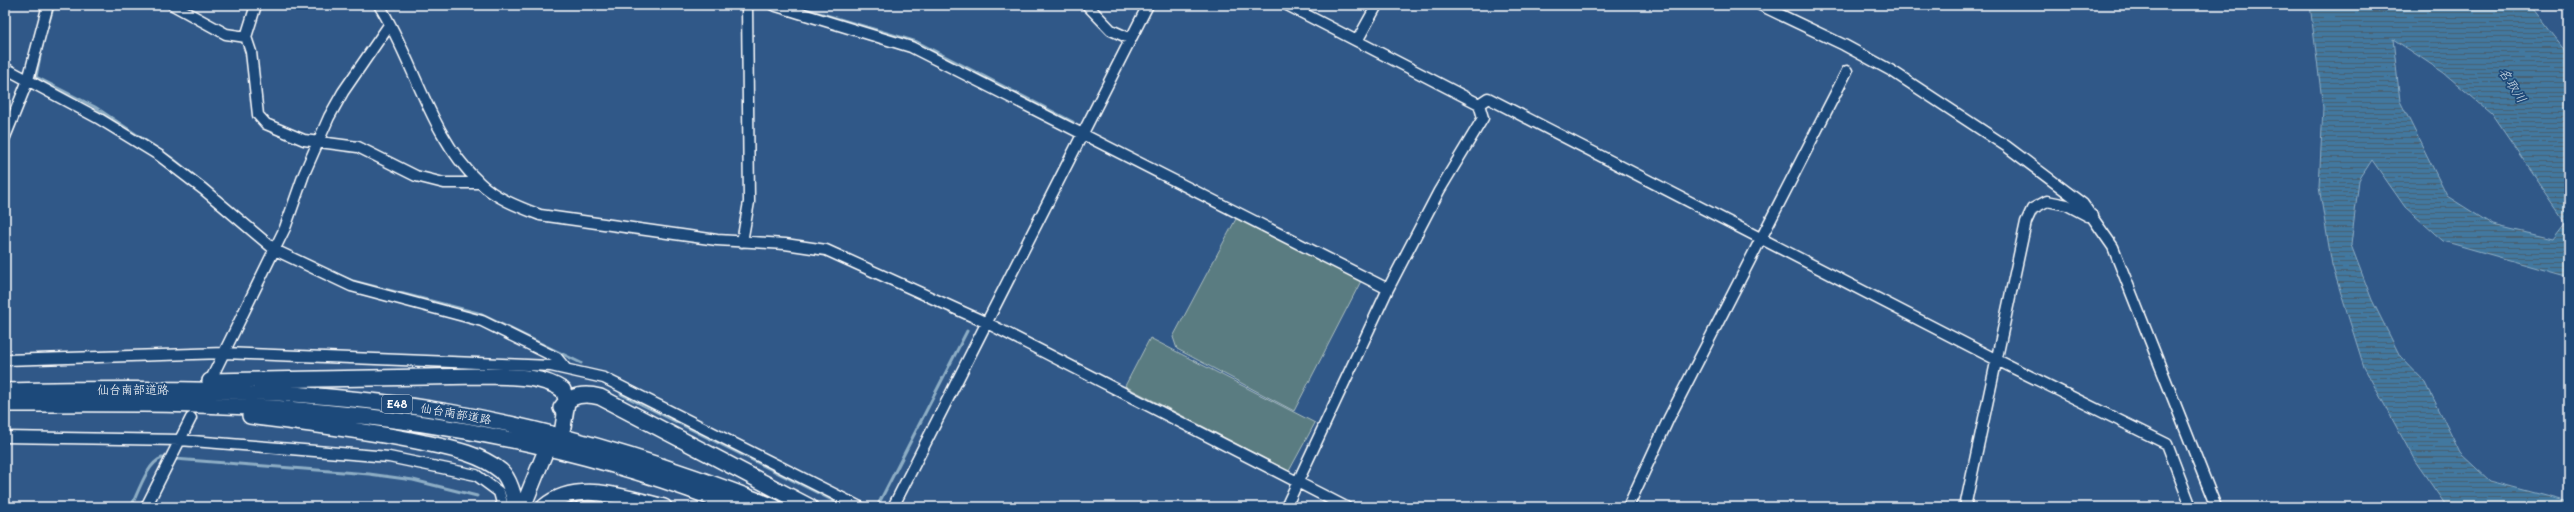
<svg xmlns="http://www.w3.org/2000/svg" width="2574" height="512" font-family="Mali,'Klee One',sans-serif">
<defs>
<pattern id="water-rules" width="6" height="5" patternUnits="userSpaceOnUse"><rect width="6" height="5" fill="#42789f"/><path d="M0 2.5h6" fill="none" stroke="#486071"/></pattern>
</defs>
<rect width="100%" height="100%" fill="#305888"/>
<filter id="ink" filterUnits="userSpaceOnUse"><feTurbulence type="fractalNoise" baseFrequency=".025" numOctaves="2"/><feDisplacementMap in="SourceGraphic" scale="8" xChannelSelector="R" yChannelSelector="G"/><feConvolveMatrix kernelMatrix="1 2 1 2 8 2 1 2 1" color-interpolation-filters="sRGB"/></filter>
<g filter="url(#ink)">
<path fill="#5a7c81" stroke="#acbec0" d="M1237,217L1361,281L1294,411L1177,349L1173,337Z
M1150,338L1315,423L1289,471L1125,386Z"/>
<path fill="url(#water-rules)" stroke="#8eaec5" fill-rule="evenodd" d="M2310,5H2530L2569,55V277L2443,241L2405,207L2372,160L2359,180L2351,245L2372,300L2400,356L2426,383L2460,453L2490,481L2569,502V507H2447L2415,461L2364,367L2332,265L2319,187L2323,108ZM2393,39L2444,73L2491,113L2566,222L2553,239L2493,225L2447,196L2400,101Z"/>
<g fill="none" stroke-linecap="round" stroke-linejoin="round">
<path stroke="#8eaec5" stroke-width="3" d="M792,5L917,42L1073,122
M47,28L54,5
M43,41L36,77L95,107L173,159L207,186
M335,273L353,281L478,313L581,363
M621,394L846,507
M879,503L967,331
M131,507C138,493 147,463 162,458L369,474L413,480L477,496"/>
<defs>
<path id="minor" d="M173,5L226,34L246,37L256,5
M379,5C414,60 430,137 479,182C495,198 519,207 540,215L717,240L785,244L826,250L987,323L1346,507
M773,5L911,47L1388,289
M1087,5L1111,30L1131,39
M1760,5L1844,45L1892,71L2006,146L2083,204L2113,247L2216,507
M246,37L251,52L258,115L266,124L304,140L358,147L416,176L444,183H480
M1357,41L1377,5
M5,68L98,118L160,156L203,189L275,250L351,286L482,321L557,358L566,369
M1479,104L1488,98L1997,360L2167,444L2191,507
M5,137L28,80L48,5
M742,242L749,202L747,5
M5,360L224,353L551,366L604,378L860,507
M213,375L285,228L304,174L329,117L343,92L389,25
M5,437L180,440L389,457L476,475L499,492L503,507
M146,507L191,418
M580,507H593
M893,507L1148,5
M1286,507L1388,289L1439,191L1483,118L1479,104L1287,5
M1628,507L1669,418L1847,71
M1965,507L2026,222L2032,209L2047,201L2067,205L2088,216H2093"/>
<path id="highway" d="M210,381L480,376C507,377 540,374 563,390L567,402L563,427
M5,391C153,388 302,387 449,412C560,431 670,466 774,507
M5,404C110,404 217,402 322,412C462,424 606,455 736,507
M561,408C571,394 585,393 600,397L810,507
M250,416C307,424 365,430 421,442C449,448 479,453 501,471C509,478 515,497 515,507
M523,507L544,455
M544,507C577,479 627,498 664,507"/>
</defs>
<use href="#minor" stroke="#fff" stroke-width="13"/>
<use href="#highway" stroke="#fff" stroke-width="18"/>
<use href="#minor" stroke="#1f4a7a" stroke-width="10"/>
<use href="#highway" stroke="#1f4a7a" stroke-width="15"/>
</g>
</g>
<g text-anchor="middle" stroke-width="3.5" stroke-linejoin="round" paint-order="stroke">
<rect fill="#1f4a7a" stroke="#bcc9d7" stroke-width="1" x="382" y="395" width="30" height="18" rx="3"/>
<g font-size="11" font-weight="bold" fill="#fff">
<text x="397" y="408">E48</text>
</g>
<g font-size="12" fill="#fff" stroke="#1f4a7a">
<text x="133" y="394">仙台南部道路</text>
<text transform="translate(456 414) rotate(10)" y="4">仙台南部道路</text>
</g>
<g font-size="13" font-style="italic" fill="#d0dde7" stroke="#1f4a7a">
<text transform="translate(2513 85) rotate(57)" y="5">名取川</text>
</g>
</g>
<rect width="2574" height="512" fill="none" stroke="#1f4a7a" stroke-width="20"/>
<rect x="10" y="10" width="2554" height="492" fill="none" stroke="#fff" stroke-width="1.5" filter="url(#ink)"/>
</svg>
